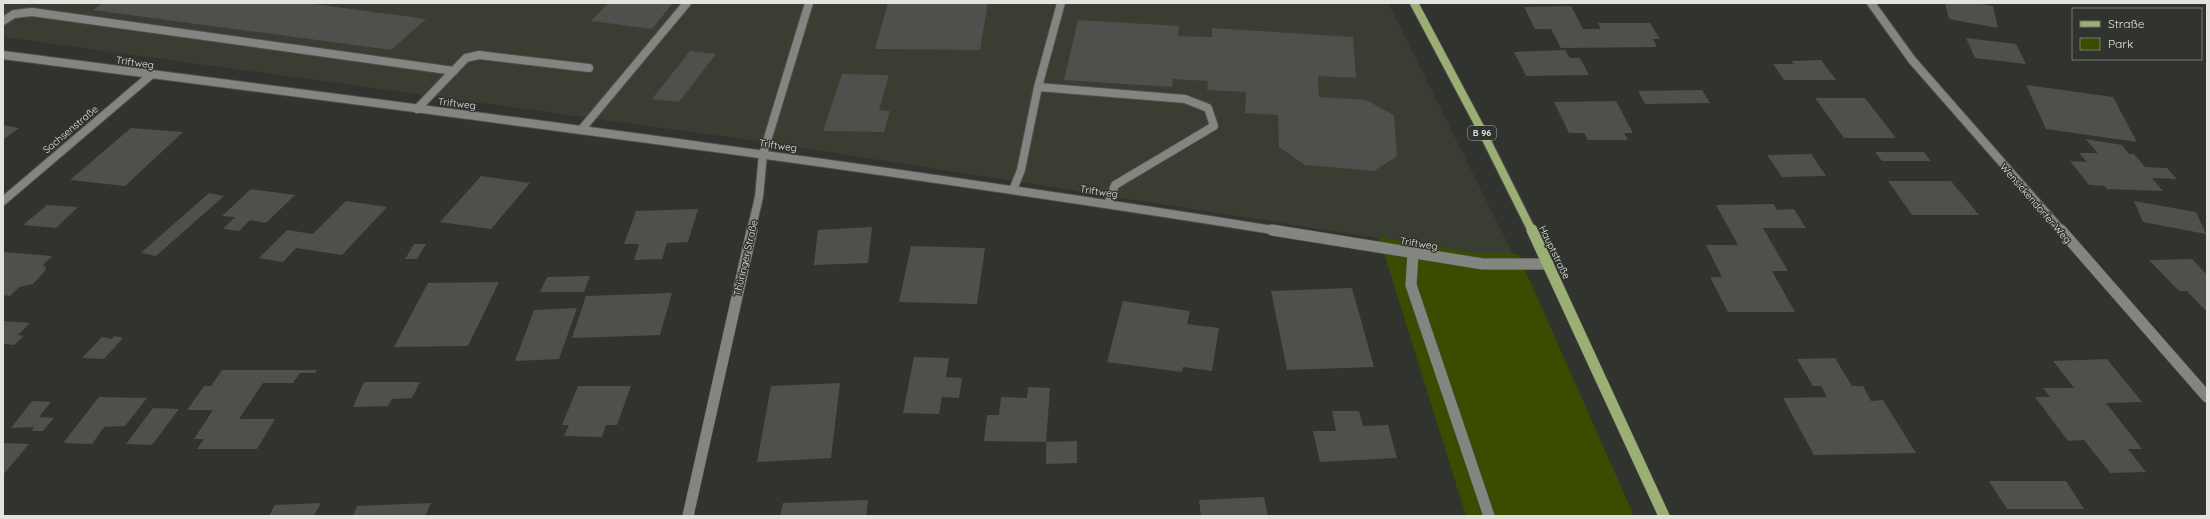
<svg xmlns="http://www.w3.org/2000/svg" width="2210" height="519" font-family="Quicksand,sans-serif">
<rect width="100%" height="100%" fill="#31332e"/>
<path fill="#393d32" d="M3,3H1388L1513,254H1479L757,141L3,37Z"/>
<path fill="#394c00" d="M1379,237L1479,254H1518L1634,516H1466Z"/>
<path fill="#4e504b" d="M103,3H306L426,19L391,50L93,10Z
M608,3H673L652,29L591,21Z
M888,3H988L980,50L875,49Z
M1945,3H1976L1993,6L1998,28L1949,19Z
M1571,6L1583,29H1601L1598,23H1650L1660,39H1653L1657,47L1561,48L1551,29H1535L1524,7Z
M1078,20L1179,26L1178,36L1212,37V28L1353,37L1356,78L1318,76L1319,97L1366,100L1394,115L1397,156L1374,171L1305,165L1279,147L1278,115L1245,113L1246,92L1207,90L1208,81L1173,79L1172,87L1064,80Z
M1966,38L2016,44L2026,64L1975,58Z
M1565,50L1570,58H1580L1589,75L1526,76L1514,52Z
M690,51L716,54L679,102L652,99Z
M1821,60L1836,80H1784L1773,64H1794L1791,61Z
M842,74L889,75L879,110L890,111L884,132L823,131Z
M2026,85L2113,97L2137,142L2046,129Z
M1702,90L1710,103L1645,104L1638,91Z
M1815,98H1865L1896,138H1844Z
M1616,101L1633,133H1624L1628,140H1588L1584,133H1569L1554,102Z
M3,125L19,128L3,140Z
M131,128L183,132L125,186L70,180Z
M2085,139L2122,145L2129,154H2134L2145,167L2167,168L2177,179L2152,178L2163,191L2107,189L2105,186L2089,185L2070,161L2087,162L2079,153H2098Z
M1875,152H1924L1931,161H1882Z
M1811,154L1826,176L1782,177L1767,155Z
M481,176L530,183L491,229L440,222Z
M1888,181H1951L1979,215H1912Z
M251,189L295,195L266,223L250,220L239,231L223,229L235,217L222,216Z
M209,193L224,196L156,256L141,253Z
M346,201L387,207L342,255L296,248L283,262L259,258L287,230L313,234Z
M2134,201L2196,212L2206,234L2143,222Z
M1774,204L1777,210L1794,209L1806,228H1763L1788,271H1772L1795,312H1728L1710,277H1722L1706,245H1738L1716,205Z
M47,205L78,207L56,228L23,225Z
M698,209L688,242L667,243L662,259L634,260L639,244H624L636,211Z
M872,227L868,263L814,265L818,230Z
M414,244H426L417,259H405Z
M911,246L985,248L977,304L899,302Z
M3,252L52,256L42,266H46L45,271L33,284L19,287L10,296L3,295Z
M2192,259L2207,275V312L2187,291H2179L2149,260Z
M590,276L584,292H540L547,277Z
M499,282L468,346L394,347L428,283Z
M1352,288L1374,367L1287,370L1271,291Z
M672,293L660,335L572,338L586,296Z
M1123,301L1190,311L1187,324L1219,328L1212,371L1183,367L1182,372L1107,362Z
M577,308L559,359L515,361L534,310Z
M3,321L30,323L18,335L24,336L14,345L5,344L3,346Z
M114,336L123,338L104,359L82,358L102,337L112,339Z
M914,357L949,358L946,377L962,378L959,398L942,397L939,414L903,413Z
M1835,358L1852,386H1863L1871,401L1883,400L1916,453L1814,455L1783,398L1827,397L1821,386H1813L1797,359Z
M2107,359L2142,402L2106,403L2142,449H2128L2146,472L2110,473L2084,440L2068,441L2035,397H2050L2043,388H2074L2053,361Z
M222,370H317L315,373H300L293,383H263L239,419H275L257,449H197L204,439H194L213,410H187L204,386H211Z
M364,382H420L412,398L392,399L388,406L353,407Z
M840,383L831,458L757,462L771,386Z
M578,386H631L617,425H606L602,437L564,436L569,425H562Z
M1028,387L1050,388L1046,442L984,441L987,415H999L1001,397L1027,398Z
M99,397L147,398L125,426L104,427L92,444L63,443Z
M32,401L51,402L39,417L54,418L43,431H32L34,427L11,428Z
M153,408L179,409L152,445L126,444Z
M1332,411H1359L1363,426L1388,425L1397,458L1320,462L1313,431H1336Z
M1077,441V463L1046,464V442Z
M3,443L29,444L3,475Z
M1989,481H2066L2084,509H2007Z
M1264,497L1268,516H1201L1199,500Z
M868,500L866,516H780L783,503Z
M321,503L314,516H269L275,505Z
M431,503L425,516H353L357,506Z"/>
<g fill="none" stroke-linecap="round" stroke-linejoin="round">
<defs>
<path id="service" d="M1061,3L1038,87L1185,99L1208,108L1214,126L1115,185L1108,204
M3,21L14,14L32,12L454,71
M417,109L466,58L479,55L589,68
M581,130L687,3
M1013,190L1021,170L1038,87"/>
<path id="minor-far1" d="M1871,3L1912,60L2062,231
M3,55C429,110 855,163 1279,231
M3,201L151,75
M751,231L759,197L763,154L809,3"/>
<path id="minor" d="M1272,230L1483,264H1548
M2061,230L2207,397
M1413,253L1411,285L1489,516
M688,516L752,230"/>
<path id="primary-far1" d="M1414,3L1481,129L1532,231"/>
<path id="primary" d="M1532,230L1664,516"/>
</defs>
<use href="#service" stroke="#4d4e4a" stroke-width="10"/>
<use href="#minor-far1" stroke="#4d4e4a" stroke-width="10"/>
<use href="#minor" stroke="#4d4e4a" stroke-width="12"/>
<use href="#primary-far1" stroke="#4d4e4a" stroke-width="10"/>
<use href="#primary" stroke="#4d4e4a" stroke-width="12"/>
<use href="#service" stroke="#838680" stroke-width="8"/>
<use href="#minor-far1" stroke="#838680" stroke-width="8"/>
<use href="#minor" stroke="#838680" stroke-width="11"/>
<use href="#primary-far1" stroke="#9baf75" stroke-width="8"/>
<use href="#primary" stroke="#9baf75" stroke-width="11"/>
</g>
<g text-anchor="middle" stroke-width="3" stroke-linejoin="round" paint-order="stroke">
<rect fill="#31332e" stroke="#acaeaa" stroke-width="1" x="1468" y="126" width="28" height="14" rx="3"/>
<g font-size="9" font-weight="bold" fill="#e1e3df">
<text x="1482" y="136">B 96</text>
</g>
<g font-size="10" fill="#e1e3df" stroke="#31332e">
<text transform="translate(135 62) rotate(8)" y="4">Triftweg</text>
<text transform="translate(457 103) rotate(7)" y="4">Triftweg</text>
<text transform="translate(70 129) rotate(-40)" y="4">Sachsenstraße</text>
<text transform="translate(778 145) rotate(8)" y="4">Triftweg</text>
<text transform="translate(1099 191) rotate(8)" y="4">Triftweg</text>
<text transform="translate(2036 203) rotate(49)" y="4">Wensickendorfer Weg</text>
<text transform="translate(1419 243) rotate(9)" y="4">Triftweg</text>
<text transform="translate(1555 252) rotate(64)" y="4">Hauptstraße</text>
<text transform="translate(745 258) rotate(-77)" y="4">Thüringer Straße</text>
</g>
</g>
<rect width="2210" height="519" fill="none" stroke="#e1e3df" stroke-width="8"/>
<rect x="2072" y="8" width="130" height="52" fill="#31332e" stroke="#777975"/>
<rect x="2080" y="21" width="20" height="6" fill="#9baf75" stroke="#777975"/>
<text x="2108" y="28" font-size="12" fill="#e1e3df">Straße</text>
<rect x="2080" y="38" width="20" height="12" fill="#394c00" stroke="#777975"/>
<text x="2108" y="48" font-size="12" fill="#e1e3df">Park</text>
</svg>
